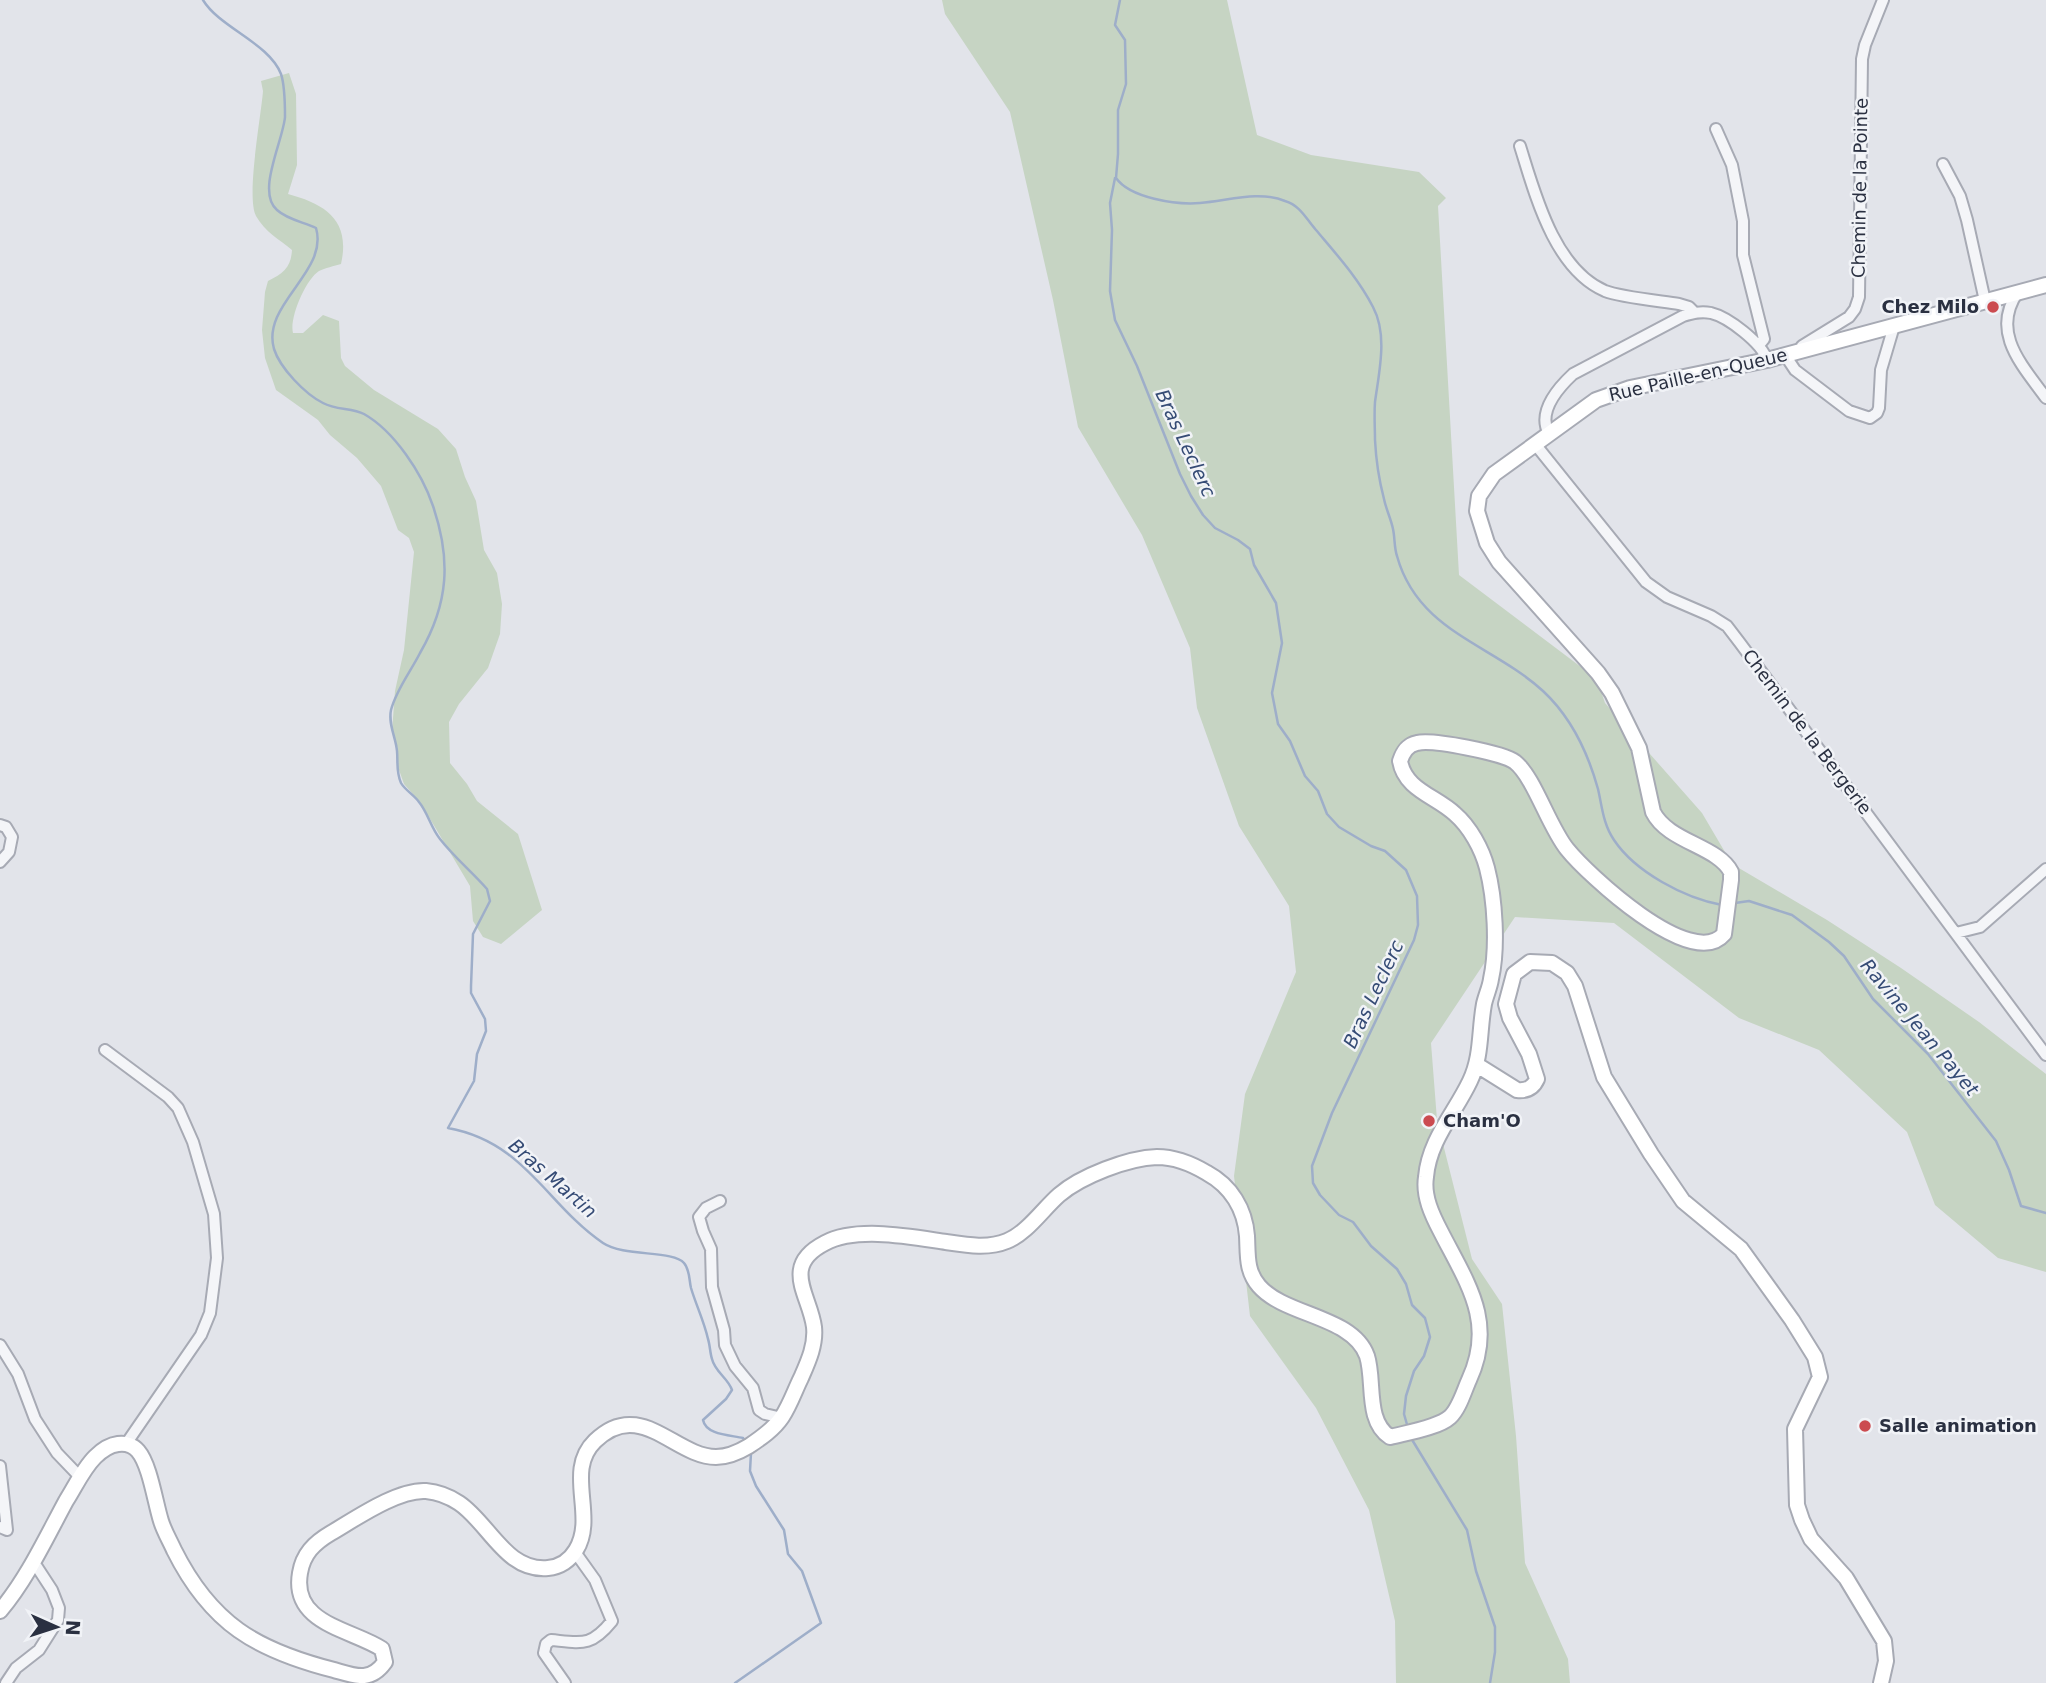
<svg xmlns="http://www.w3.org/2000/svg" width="2046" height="1683" font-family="'DejaVu Sans',sans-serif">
<rect width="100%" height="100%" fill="#e2e4ea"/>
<path fill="#c6d4c3" d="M942,0H1227L1257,135L1311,155L1419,172L1446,198L1438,206L1459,575L1585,670L1592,665L1605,703L1702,813L1732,864L1827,920L1901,968L1979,1022L2046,1074V1272L1998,1258L1935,1205L1907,1132L1819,1050L1739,1018L1614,923L1515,917L1431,1043L1437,1120L1472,1259L1502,1304L1516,1436L1525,1563L1568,1659L1570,1683H1396L1395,1621L1369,1510L1316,1408L1250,1316L1234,1176L1245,1094L1296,972L1289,906L1239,826L1197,708L1190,648L1142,535L1078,427L1053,300L1010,112L945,14Z
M289,73L296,94L297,165L288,194C325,204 351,220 341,264C334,266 325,268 319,271C306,279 289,318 293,333H303L323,315L339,321L341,358L345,366L374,390L438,429L456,449L465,477L476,501L484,550L497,573L502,604L500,634L488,668L459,704L449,722L450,763L467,784L477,801L518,834L542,910L501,944L483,937L473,921L470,886L420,802L404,784L398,767V749L392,732L395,691L404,650L414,552L409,538L398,530L381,486L357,458L330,435L318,420L276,390L265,358L262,330L265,292L268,281C284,273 291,267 292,250C279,239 265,232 256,216C246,197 261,117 263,91L261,81Z"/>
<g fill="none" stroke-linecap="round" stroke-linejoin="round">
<path stroke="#9eaec9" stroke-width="2.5" d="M203,0C220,28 269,43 281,74C285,86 285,104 285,117C283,141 256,192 277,210C288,220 304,222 316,228C329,272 261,304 274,349C280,368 305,394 323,403C336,410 352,408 364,414C394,431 422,473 433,506C451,559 449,603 420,653C411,671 396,690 391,710C388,724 396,738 397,751C398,762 396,772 401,783C405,790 414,795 419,802C428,813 431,828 440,839C454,857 472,872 487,889L490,901L473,934L471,986V993L485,1019L486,1031L477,1054L474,1081L448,1128C525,1142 546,1204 603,1243C624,1257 673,1250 684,1263C690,1270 689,1280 691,1288C696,1305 704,1321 708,1339C710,1345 710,1353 712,1359C715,1372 728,1378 732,1390L726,1399L703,1420C706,1435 730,1435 743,1438L745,1441
M1120,0L1115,25L1125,40L1126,84L1118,110V154L1116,178C1130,198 1176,205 1200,203C1228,201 1258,190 1285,201C1301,206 1306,219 1316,230C1337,255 1358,278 1373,307C1388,335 1379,372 1375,402C1374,415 1375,428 1375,440C1376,460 1379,480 1384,499C1386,509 1391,519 1393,529C1395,538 1394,547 1397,556C1418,632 1492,644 1543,691C1571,717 1588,753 1598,789C1602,806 1603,824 1614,840C1626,858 1643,871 1662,882C1681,893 1700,901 1722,905
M1115,178L1110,203L1112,230L1110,291L1115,320L1137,366L1180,474L1191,496L1203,515L1215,528L1238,540L1250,549L1254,565L1276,603L1282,643L1272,693L1278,724L1290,741L1305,776L1318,791L1327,814L1339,827L1371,846L1385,851L1406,870L1417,896L1418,925L1414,940L1332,1113L1312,1166L1313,1183L1320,1195L1339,1215L1353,1222L1371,1246L1397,1269L1406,1284L1412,1305L1425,1318L1430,1337L1424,1356L1414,1371L1406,1396L1404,1414L1408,1428
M1735,903L1749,901L1792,915L1829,942L1844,956L1873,999L1928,1054L1996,1141L2009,1170L2021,1206L2046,1213
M1411,1438L1467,1530L1476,1571L1495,1627V1652L1490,1683
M735,1683L821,1623L802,1571L788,1554L784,1530L756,1486L750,1471L751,1453"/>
<defs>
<path id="street" d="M1716,129L1732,165L1743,221V255L1764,339L1759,345
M1520,146C1535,194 1554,269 1605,291C1620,297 1660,301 1679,304L1689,307L1694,312
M1943,164L1960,196L1967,220L1985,301
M2018,292C1990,332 2022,365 2046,398
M1802,351V346L1849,317L1855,309L1859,297L1862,59L1865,45L1883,0
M1785,355L1795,370L1849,411L1870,418L1877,413L1879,408L1881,370L1894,326
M1549,434C1537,412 1558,388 1573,374L1683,316C1693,313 1701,311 1711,313C1728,317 1762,343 1767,360
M1535,444L1646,582L1667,597L1711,616L1727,626L1740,643L2046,1055
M0,825L6,827L12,837L9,852L0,862
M1956,933L1980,927L2046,869
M105,1050L168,1097L178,1108L193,1142L214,1214L217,1258L210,1313L201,1335L126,1444
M720,1201L706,1208L699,1217L703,1231L711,1249L712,1287L724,1330L725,1345L735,1366L753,1388L759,1410L765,1414L782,1418
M0,1345L18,1374L35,1419L57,1453L80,1477
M0,1466L7,1530L0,1527
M6,1683L16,1668L39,1650L58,1620L59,1608L52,1590L37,1567L32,1564
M565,1683L544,1653L546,1644L551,1640C582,1643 591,1647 612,1621L595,1580L575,1552"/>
<path id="secondary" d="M1477,1065L1517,1090C1527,1091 1533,1088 1537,1079L1529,1054L1510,1018L1506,1004L1514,974L1530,962L1552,963L1567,973L1575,986L1604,1077L1651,1154L1683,1201L1741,1249L1792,1320L1815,1357L1820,1377L1795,1429L1797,1505L1802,1520L1811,1539L1846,1578L1884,1641L1886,1661L1881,1683
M0,1611C27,1579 46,1538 66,1501C75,1487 83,1469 95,1457C101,1451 110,1445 118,1444C125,1443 133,1445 138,1451C150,1465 155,1502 161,1521C164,1531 170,1541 174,1550C211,1624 256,1650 334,1670C355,1676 370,1683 385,1662L382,1649C351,1629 291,1624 300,1573C303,1554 314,1543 331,1533C355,1519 398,1489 426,1491C437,1492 450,1497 459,1503C489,1523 506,1572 548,1568C560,1567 570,1560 576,1550C597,1516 564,1471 595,1441C640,1397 675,1457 716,1457C728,1457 739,1452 749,1446C761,1438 774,1429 782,1417C790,1405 795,1390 801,1378C808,1362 816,1345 814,1327C810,1295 780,1266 825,1243C857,1226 912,1237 946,1242C966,1245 988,1249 1007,1241C1027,1233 1043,1209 1059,1195C1081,1176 1128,1158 1157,1157C1174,1157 1192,1164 1207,1173C1231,1186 1245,1209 1247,1236C1248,1255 1246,1271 1259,1286C1285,1316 1353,1316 1367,1356C1375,1381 1365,1421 1390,1437C1405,1433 1438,1428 1450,1417C1459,1409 1464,1391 1469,1380C1496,1322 1467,1283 1441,1232C1432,1215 1423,1196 1426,1177C1429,1140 1455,1113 1470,1081C1482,1056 1479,1031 1484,1004C1486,995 1490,987 1491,979C1498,947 1495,899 1487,868C1482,849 1470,827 1455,814C1436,796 1405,790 1400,761C1403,752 1407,745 1417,743C1432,739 1503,753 1515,762C1534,777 1549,827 1567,849C1587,874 1692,972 1724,934L1731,880V872C1718,846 1668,842 1653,812L1639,748L1612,693L1598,673L1499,562L1487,543L1477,511L1479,496L1494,474L1596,400L1630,388L1767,360L2046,285"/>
</defs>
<use href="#street" stroke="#a7aab4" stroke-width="14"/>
<use href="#secondary" stroke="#a7aab4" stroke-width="18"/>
<use href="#street" stroke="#f4f5f8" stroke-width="10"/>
<use href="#secondary" stroke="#fff" stroke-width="14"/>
</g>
<g fill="#cb4b50" stroke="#f1f3f7" stroke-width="2.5">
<circle cx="1993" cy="307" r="7"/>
<circle cx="1429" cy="1121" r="7"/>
<circle cx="1865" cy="1426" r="7"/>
</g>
<g text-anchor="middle" stroke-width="5" stroke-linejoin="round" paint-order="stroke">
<g font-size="18" fill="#2a3041" stroke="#f1f3f7">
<text transform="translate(1860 188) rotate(-89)" y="6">Chemin de la Pointe</text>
<text transform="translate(1698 375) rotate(-13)" y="6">Rue Paille-en-Queue</text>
<text transform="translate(1807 732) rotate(53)" y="6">Chemin de la Bergerie</text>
</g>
<g font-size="18" font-weight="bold" fill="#2a3041" stroke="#f1f3f7" text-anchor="start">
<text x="1979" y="313" text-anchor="end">Chez Milo</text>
<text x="1443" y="1127">Cham'O</text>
<text x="1879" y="1432">Salle animation</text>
</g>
<g font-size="19" font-style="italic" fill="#354b75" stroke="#f1f3f7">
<text transform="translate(1186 443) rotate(65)" y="7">Bras Leclerc</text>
<text transform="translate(1373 994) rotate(-65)" y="7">Bras Leclerc</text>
<text transform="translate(1920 1027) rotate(50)" y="7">Ravine Jean Payet</text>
<text transform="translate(553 1178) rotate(41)" y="7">Bras Martin</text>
</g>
</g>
<g transform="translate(56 1627) rotate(93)" stroke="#f1f3f7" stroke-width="5" paint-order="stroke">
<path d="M0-5L12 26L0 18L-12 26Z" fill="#2a3041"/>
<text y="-10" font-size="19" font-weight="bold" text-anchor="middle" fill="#2a3041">N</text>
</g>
</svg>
